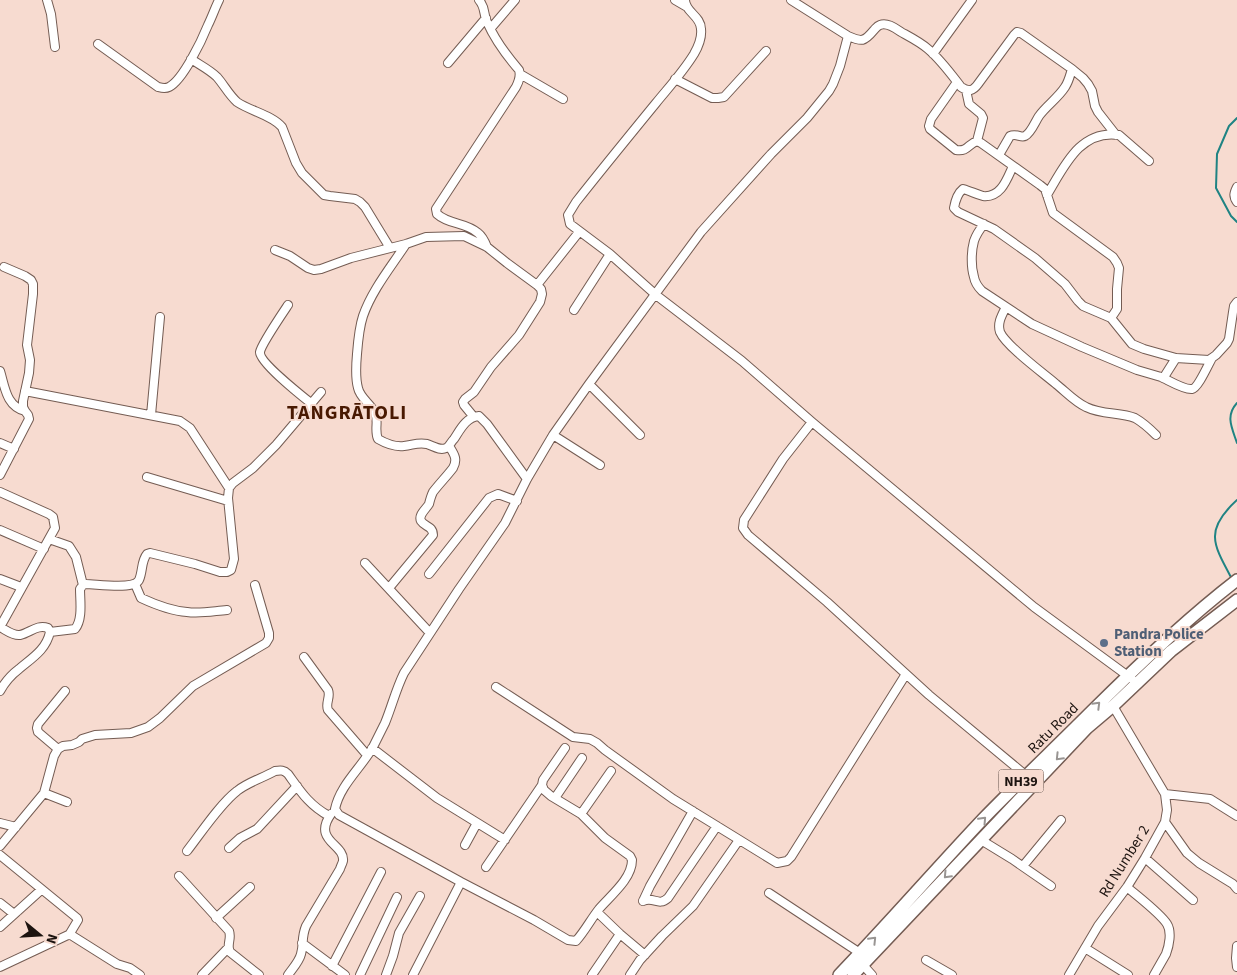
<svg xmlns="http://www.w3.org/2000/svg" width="1237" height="975" font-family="'Source Sans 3',sans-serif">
<rect width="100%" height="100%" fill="#f7dbd0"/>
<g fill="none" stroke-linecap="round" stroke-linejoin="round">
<path stroke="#1f8383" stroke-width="2" d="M1237,118L1229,126L1217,154L1216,188L1231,216L1237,222
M1237,403C1225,416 1232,428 1237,443
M1232,579C1213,544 1204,530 1237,500"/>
<defs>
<path id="street" d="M47,0L51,14L55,47
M479,0C486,8 483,14 487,22C495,40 506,55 519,70C521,76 519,81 516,87L436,209L437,214C449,225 466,222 478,233C482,236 485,242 487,247
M675,0L687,7
M685,0C685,12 701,16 701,29C702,37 698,47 694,54C683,72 669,87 656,103C629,136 602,169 576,202L568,215L570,224L610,254L656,295L742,361L812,422L1034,607L1132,679
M791,0L848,36C862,42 864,42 874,30C876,28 877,26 880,25C887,22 895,28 901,32C910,37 920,42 928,49C941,60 951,74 961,87C969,92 973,91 978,84L1014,35L1017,32L1021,33L1072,69L1083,78L1088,84L1092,91L1095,106L1098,112L1116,135
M491,28L515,0
M98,44L158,87C162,88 165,89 169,87C183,80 202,40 208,25C212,17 215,8 219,0
M933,54L972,0
M191,59C200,65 210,70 217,77C224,85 229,95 237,102C250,111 272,115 282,127L296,163L302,173L324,195L330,196L355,199L360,202L365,207L390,248
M448,63L486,18
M520,74L563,99
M675,79L712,98H718L724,97L766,51
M957,82L931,119L929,126L930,129L956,150C968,152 968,144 977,141L981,143L1040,185L1045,189L1053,213L1113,257L1117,263L1119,268L1117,289V309L1111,318
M966,90L969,104L981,114L983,118L977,141
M999,155L1010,136C1016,133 1021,138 1025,136C1031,133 1035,122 1039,116C1046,106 1058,98 1065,87C1069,81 1070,75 1072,69
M1013,166C1007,179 1001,198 983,196C976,194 970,191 963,189C958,193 955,202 954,208L958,212L994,229L1035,258L1065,284L1078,301L1083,306L1111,318L1132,344L1144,349L1176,358
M1237,187C1234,193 1233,196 1237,202
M1047,195C1064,167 1080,129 1119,135L1149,161
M984,224C980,229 976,235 974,241C971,252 971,267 974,277C975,283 978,287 982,291L1032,324L1082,347L1137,370L1161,377H1164L1176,358L1209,360L1216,355L1227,343L1229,339L1233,312L1234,306L1237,302
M406,244C391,267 372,290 363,316C359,328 358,341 357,354C356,365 355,377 358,388C360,398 371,404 375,413C379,421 374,430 378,439C385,443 396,447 404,446C413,445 418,442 427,444C433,446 440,451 446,448C449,447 451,442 454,439C460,430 466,417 479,416L487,424L527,479
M275,250L290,256L308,268L314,270L321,269L351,258L406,244L426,237L464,236L487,247L507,263L537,285
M288,305C282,314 261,345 260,352C259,362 302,396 312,404
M1006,307C1002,315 997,323 1000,332C1006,346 1043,373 1056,384C1066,392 1075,402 1086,407C1102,415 1120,412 1135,418C1142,422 1150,429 1156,435
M574,310L610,254
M0,371C5,387 6,406 25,411
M1161,377C1168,380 1184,390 1192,389C1198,388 1208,365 1212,358
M589,384L640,435
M25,391L180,421L190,428L229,488
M151,415L160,317
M473,416L464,405L463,402L465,399L474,392L491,367L519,335L540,302L542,294L541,289L537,285L579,232
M812,422L783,459L744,520L743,528L748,535L827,602L929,695L1029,778
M553,435L600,465
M0,443L14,449
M0,475L29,419L28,415L25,411L23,407V401L29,373L30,360L27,345L33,294V284L31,280L25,276L4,267
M147,477L228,501
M0,492L49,514L53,517L55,528L0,627
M0,530L44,549
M49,539L69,546L76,557L83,585
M365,563L430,633
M429,574L489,498L498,494L517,501
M0,579L21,587
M135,584L141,598C154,604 173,611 187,612C200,614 214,611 227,610
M389,588L433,535C433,526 425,527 421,521C418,515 426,509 429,504C430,500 431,496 433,492C439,484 447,476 453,468C458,459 454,454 449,446
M0,627C6,630 13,636 20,635C30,633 37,624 48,628L50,632C46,650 32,658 19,669C11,675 5,682 0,691
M50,632L75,629C83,619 80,601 80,589L83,585L86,584C97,584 134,590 139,580C143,571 141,561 147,554L150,553L195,564L220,572H227L231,570L234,559L228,498L229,488L233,483L253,468L276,445L321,392
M304,657L328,690C331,697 325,703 328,710L367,755
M496,687L573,737L590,739L597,743L605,750L673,799L777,863L787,861L791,857L906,674
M372,748L437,798L505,840
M565,748L543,780L542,785L544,790L551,796L581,814L605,838L630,856L632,860C632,879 610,896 599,909C591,919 585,931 576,941L568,940L534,920L461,882L339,815L335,809C340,785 361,768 373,747C377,739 381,731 385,723C392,706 396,689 404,673L459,589L505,523L527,479L553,435L589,384L701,232L771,154L807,118L829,91L833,84L840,66L848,36
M58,749L38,732L37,728L38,724L65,691
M44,793L67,802
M1165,794L1210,799L1237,816
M555,798L582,758
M581,814L611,771
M1165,822L1187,853L1199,863L1233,884L1237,889
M0,823L16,827
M981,840L1012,859L1051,886
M465,845L477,823
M0,846L44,793L54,756L58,749L63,746L72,745L79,742L82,739L95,735L131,733L148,727L160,718L193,686L266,643L269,638V633L255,585
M229,848L240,838L257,829L297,786
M187,851C201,833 220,804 237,791C248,782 263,778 275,771C281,770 284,770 288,774C301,792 309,805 329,816
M0,855L77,918L78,920L69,935
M1145,858L1193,900
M1023,866L1061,820
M486,867L542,785
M179,876L229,931C232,939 226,945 230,952L259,975
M1127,887C1137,896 1160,913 1167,924C1172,932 1169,946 1166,954C1162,961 1158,968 1154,975
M769,893L860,953
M643,901C654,896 658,907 668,898L717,826
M643,901L650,886L693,811
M0,903L14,914
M597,912L620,934L645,955
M216,918L250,887
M0,927L41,890
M302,943L345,975
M1237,946L1236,958L1237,967
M1085,948L1128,975
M926,960L952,975
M863,965L872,975
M332,966L381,872
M0,967L68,935H71L117,964L130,968L140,975
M202,975L228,948
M288,975C292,969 299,962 301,954C304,944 301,938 306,926L340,869C340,868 343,862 343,861C345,844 312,841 331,814
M360,975L397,897
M386,975L393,956L399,933L420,896
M413,975L461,882
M592,975L620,934
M630,975L640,960L662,936L693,906L739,840
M1069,975L1098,926L1127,887L1145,858L1165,822L1167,810L1165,794L1113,706"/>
<path id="primary" d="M839,975C888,924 934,871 983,819C1018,783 1055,748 1091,712C1137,666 1185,620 1237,580
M853,975L1087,728L1113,706L1171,651L1237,600"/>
</defs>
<use href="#street" stroke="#745c53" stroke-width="10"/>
<use href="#primary" stroke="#745c53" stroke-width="14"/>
<use href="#street" stroke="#fff" stroke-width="8"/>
<use href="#primary" stroke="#fff" stroke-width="11"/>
</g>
<defs><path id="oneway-chevron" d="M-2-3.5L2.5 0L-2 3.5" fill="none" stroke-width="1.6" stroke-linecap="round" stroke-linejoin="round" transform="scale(1.25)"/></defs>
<g stroke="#999593">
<use href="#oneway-chevron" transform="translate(1097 705) rotate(-45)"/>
<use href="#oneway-chevron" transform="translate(1059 757) rotate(134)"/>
<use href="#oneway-chevron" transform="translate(983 820) rotate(-47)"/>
<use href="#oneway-chevron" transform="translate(947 875) rotate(133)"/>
<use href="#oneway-chevron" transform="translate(873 940) rotate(-46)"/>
</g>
<circle fill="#5c6f8a" stroke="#f7dbd0" stroke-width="2" cx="1104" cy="643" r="5"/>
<g text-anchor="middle" stroke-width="4" stroke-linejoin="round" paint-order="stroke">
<rect fill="#f7dbd0" stroke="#5e4f49" stroke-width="1" x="998.5" y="769.5" width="45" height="23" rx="4"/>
<g font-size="14" font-weight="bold" fill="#1c130f">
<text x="1021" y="786">NH39</text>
</g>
<g font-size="15" font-weight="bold" fill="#4e5e75" stroke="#f7dbd0" text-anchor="start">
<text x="1114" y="639">Pandra Police<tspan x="1114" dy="17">Station</tspan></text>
</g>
<g font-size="15" fill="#1c130f" stroke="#f7dbd0">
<text transform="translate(1053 728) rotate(-45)" y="5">Ratu Road</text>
<text transform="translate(1124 861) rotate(-58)" y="5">Rd Number 2</text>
</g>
<g font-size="20" font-weight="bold" letter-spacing="1" fill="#491902" stroke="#f7dbd0">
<text x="347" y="419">TANGRĀTOLI</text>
</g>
</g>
<g transform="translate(40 935) rotate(108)" stroke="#f7dbd0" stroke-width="4" paint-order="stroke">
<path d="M0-4L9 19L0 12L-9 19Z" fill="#1c130f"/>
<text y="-8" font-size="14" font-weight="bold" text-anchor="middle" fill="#1c130f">N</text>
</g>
</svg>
